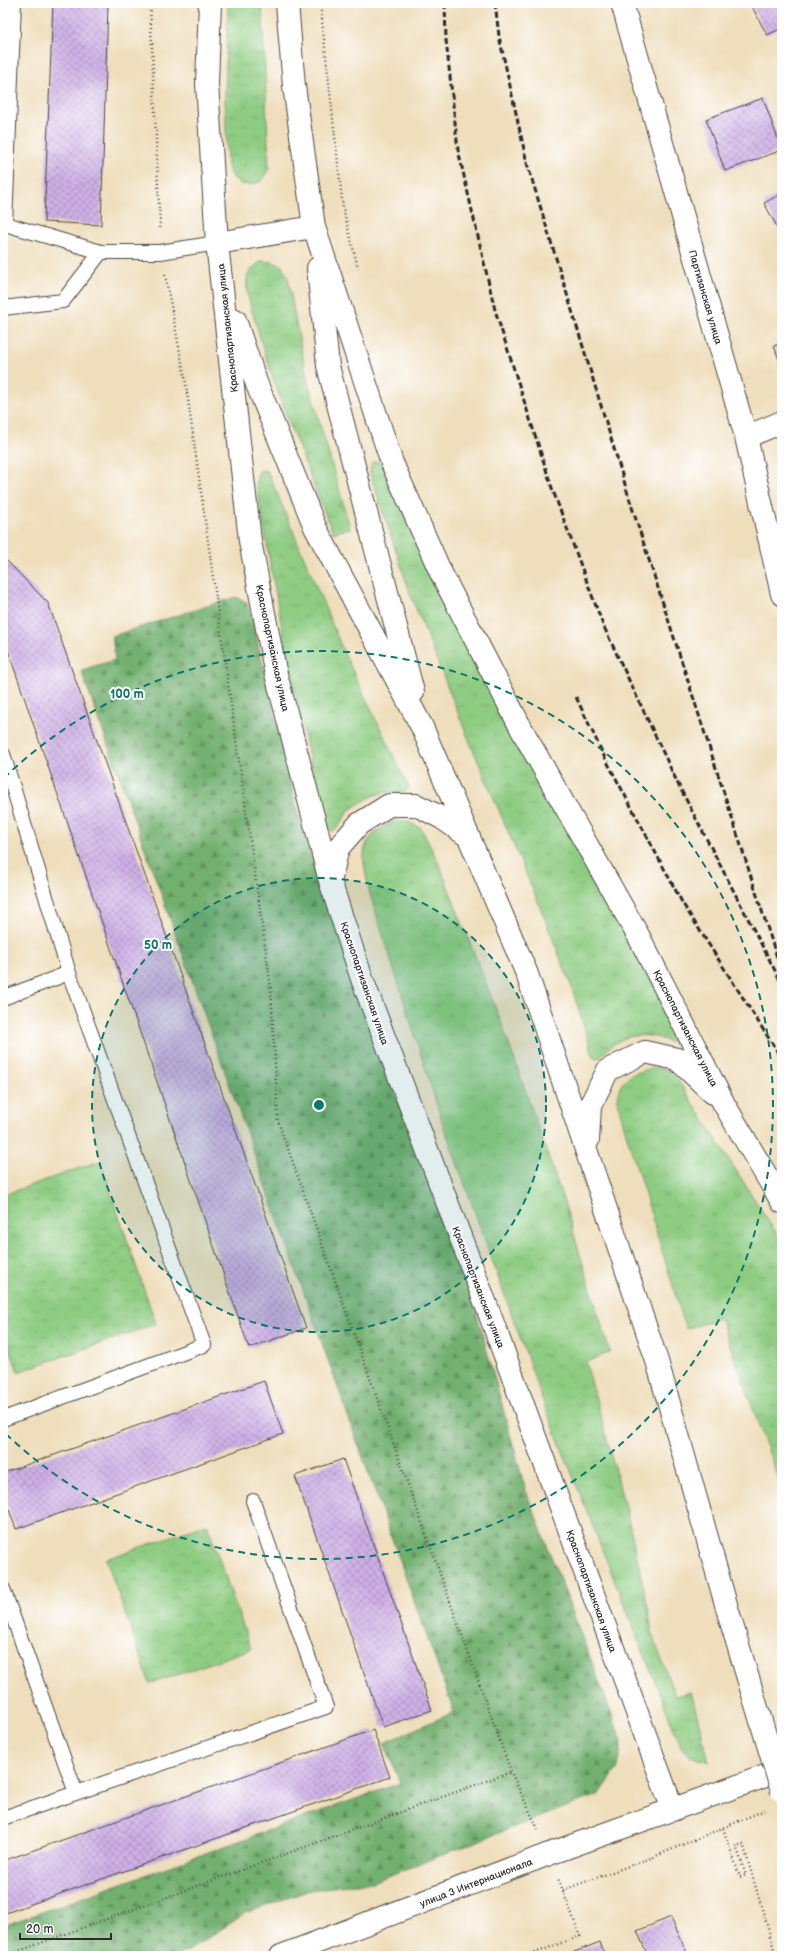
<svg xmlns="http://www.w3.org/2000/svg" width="785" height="1959" font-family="'Balsamiq Sans',sans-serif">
<defs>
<pattern id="grass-tufts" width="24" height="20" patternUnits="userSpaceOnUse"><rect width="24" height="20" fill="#8ecc82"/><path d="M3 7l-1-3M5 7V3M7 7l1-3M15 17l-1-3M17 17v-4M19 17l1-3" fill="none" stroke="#7baf70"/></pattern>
<pattern id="forest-firs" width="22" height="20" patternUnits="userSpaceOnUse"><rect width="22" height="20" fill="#72b070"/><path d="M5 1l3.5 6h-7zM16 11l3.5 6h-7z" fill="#5e8f5c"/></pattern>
<pattern id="park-crowns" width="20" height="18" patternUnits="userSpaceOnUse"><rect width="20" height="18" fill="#8ecc82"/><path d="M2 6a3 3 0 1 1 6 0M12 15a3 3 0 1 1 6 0" fill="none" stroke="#7baf70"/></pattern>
<pattern id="building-cross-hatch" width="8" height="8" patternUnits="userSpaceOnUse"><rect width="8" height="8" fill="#cfb0e7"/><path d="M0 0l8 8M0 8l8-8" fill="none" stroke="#a88fbb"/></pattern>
</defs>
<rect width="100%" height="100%" fill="#fff"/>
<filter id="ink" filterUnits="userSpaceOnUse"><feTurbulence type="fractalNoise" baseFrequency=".025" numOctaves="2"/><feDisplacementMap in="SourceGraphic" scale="8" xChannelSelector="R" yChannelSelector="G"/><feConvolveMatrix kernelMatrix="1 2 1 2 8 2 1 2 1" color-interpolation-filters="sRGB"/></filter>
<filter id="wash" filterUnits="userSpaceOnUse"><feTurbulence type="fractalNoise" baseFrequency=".012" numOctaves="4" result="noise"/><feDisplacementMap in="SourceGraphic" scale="16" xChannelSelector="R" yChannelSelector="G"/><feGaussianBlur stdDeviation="0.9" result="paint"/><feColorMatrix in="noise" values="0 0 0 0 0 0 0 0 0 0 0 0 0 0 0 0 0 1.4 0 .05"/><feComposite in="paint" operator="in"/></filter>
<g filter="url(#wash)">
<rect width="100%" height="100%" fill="#efdebc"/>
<path fill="url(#grass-tufts)" stroke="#5c7c56" d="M228,3H262L269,168L261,181L251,185L241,184L231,176L227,162L225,95Z
M262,261L273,262L282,266L288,277L295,318L307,378L350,528L333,533C306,465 277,398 257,327C253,314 245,292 247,279C248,271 256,265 262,261Z
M376,461L383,464L425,561L482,677L588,864L679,1033L676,1040L670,1042C650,1033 627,1032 610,1047C604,1052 602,1057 595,1059L593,1056L571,985L538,902L469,740L411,596L370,473L372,463Z
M264,470L267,471L274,486L345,655L409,788L407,791C400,794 393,791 386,792C374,794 362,802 352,808C343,814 341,832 329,831L326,827C297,712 275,597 256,480L259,471Z
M395,821L409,822L421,828L439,864L503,1027L563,1199L610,1352L586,1362L628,1518L648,1607L652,1633L675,1696L691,1692L709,1762L695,1758L682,1749L544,1404L443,1124L370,894C362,857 355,839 395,821Z
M658,1068L669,1071L680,1083L782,1242V1489L720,1318L686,1329L624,1126C622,1118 619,1110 618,1102C615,1078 639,1069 658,1068Z"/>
<path fill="url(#forest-firs)" stroke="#4e6e4e" d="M236,597L246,602L251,613L298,815L354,982L476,1311L525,1488L622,1741L618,1768L600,1794L372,1882L310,1890L246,1913L188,1951L176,1956H3V1926L400,1783L384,1743L454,1712L81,670L115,660L112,636Z"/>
<path fill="url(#park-crowns)" stroke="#5c7c56" d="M100,1161L156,1324L18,1372L3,1328V1195Z
M207,1524L251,1649L150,1684L106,1559Z"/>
<g id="blocks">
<path fill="url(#building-cross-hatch)" d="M53,3H108L101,225L44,222Z
M750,3H782V28L767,35Z
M763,98L782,150L725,171L706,119Z
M782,193V236L764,203Z
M782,343V368L774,346Z
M3,557L48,603L306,1328L249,1348L3,636Z
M264,1381L283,1434L16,1529L3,1493V1473Z
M343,1459L432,1710L383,1727L295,1476Z
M373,1730L390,1777L3,1914V1861Z
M671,1917L688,1956H648L637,1931Z
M600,1942L605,1956H564Z"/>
</g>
</g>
<g filter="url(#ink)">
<use href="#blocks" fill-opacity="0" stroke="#484641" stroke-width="1"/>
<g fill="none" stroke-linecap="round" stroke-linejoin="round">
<defs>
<path id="service" d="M14,3L5,224L101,252
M3,308L63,301L101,252H160L217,243
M3,754L69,973L3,998
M3,1419L204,1345L69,973
M3,1589L76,1793
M3,1818L326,1707L253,1501"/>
<path id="minor" d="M622,3L746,437L782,594
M746,437L782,422"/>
<path id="tertiary" d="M217,243L314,227"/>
<path id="secondary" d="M210,3L207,83L217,243L250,541L275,670L330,881L362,979L484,1299L673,1810
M287,3L294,86L314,227L392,463L441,573L522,730L639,937L724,1104L782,1202
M318,268L328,366L413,692
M235,320L256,382L315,527L422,727L527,974L657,1361L729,1615
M331,878L338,848L359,824L389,805H416L442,818L469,837
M588,1140L590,1106L608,1070L645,1052L677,1059L713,1093
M281,1956L549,1854L782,1770"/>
</defs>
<use href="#service" stroke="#484641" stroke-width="16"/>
<use href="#minor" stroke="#484641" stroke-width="24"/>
<use href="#tertiary" stroke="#484641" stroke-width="24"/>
<use href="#secondary" stroke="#484641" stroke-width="24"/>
<path stroke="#484641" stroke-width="2.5" stroke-dasharray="1 3" stroke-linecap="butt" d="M150,3L160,228
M320,3L343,208L358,268
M165,275L185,378L271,988L278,1121L511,1772L538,1829
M723,1828L740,1877L746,1875L736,1846L743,1844L776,1956
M563,1890L651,1858L765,1810
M5,1956L511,1772
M527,1956L580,1936L558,1878"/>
<use href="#service" stroke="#fff" stroke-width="14"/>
<use href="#minor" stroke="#fff" stroke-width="22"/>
<use href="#tertiary" stroke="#fff" stroke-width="22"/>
<use href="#secondary" stroke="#fff" stroke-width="22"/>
<path stroke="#2b2b2b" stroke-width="3" stroke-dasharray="6 3" stroke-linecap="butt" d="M445,3L446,40L458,150L495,310L552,488L603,625L678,784L782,984
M495,3L499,36L527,163L631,504L782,973
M576,697L604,756L683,904L782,1059"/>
<defs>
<path id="secondary-bridge" d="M729,1615L782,1791"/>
</defs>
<use href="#secondary-bridge" stroke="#484641" stroke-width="24" stroke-linecap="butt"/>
<use href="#secondary-bridge" stroke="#fff" stroke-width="22"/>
</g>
</g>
<circle cx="319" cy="1105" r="227" fill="#0f766e" fill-opacity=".12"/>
<g fill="none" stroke="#0f766e" stroke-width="2" stroke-dasharray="7 5">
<circle cx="319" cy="1105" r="227"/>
<path d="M4 778A454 454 0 1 1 4 1432"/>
</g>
<g text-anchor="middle" stroke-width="4" stroke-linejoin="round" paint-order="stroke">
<g font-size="10" fill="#2b2b2b" stroke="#fff">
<text transform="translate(706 297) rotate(74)" y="4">Партизанская улица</text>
<text transform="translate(227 328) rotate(-96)" y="4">Краснопартизанская улица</text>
<text transform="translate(273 648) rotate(78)" y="4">Краснопартизанская улица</text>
<text transform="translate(365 983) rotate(71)" y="4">Краснопартизанская улица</text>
<text transform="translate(686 1028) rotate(63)" y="4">Краснопартизанская улица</text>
<text transform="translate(479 1287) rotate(69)" y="4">Краснопартизанская улица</text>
<text transform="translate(592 1591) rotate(70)" y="4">Краснопартизанская улица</text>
<text transform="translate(476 1882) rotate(-21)" y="4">улица 3 Интернационала</text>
</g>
</g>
<circle cx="319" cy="1105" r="6" fill="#0f766e" stroke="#fff" stroke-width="2"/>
<g font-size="12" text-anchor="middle" font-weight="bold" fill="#0f766e" stroke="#fff" stroke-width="4" stroke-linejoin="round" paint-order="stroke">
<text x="127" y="698">100 m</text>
<text x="158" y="949">50 m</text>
</g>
<rect width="785" height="1959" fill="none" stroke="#fff" stroke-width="16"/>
<path d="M20 1933v6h91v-6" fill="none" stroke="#2b2b2b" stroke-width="2"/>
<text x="26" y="1933" font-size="12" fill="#2b2b2b" stroke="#ffffff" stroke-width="3" paint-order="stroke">20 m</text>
</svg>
